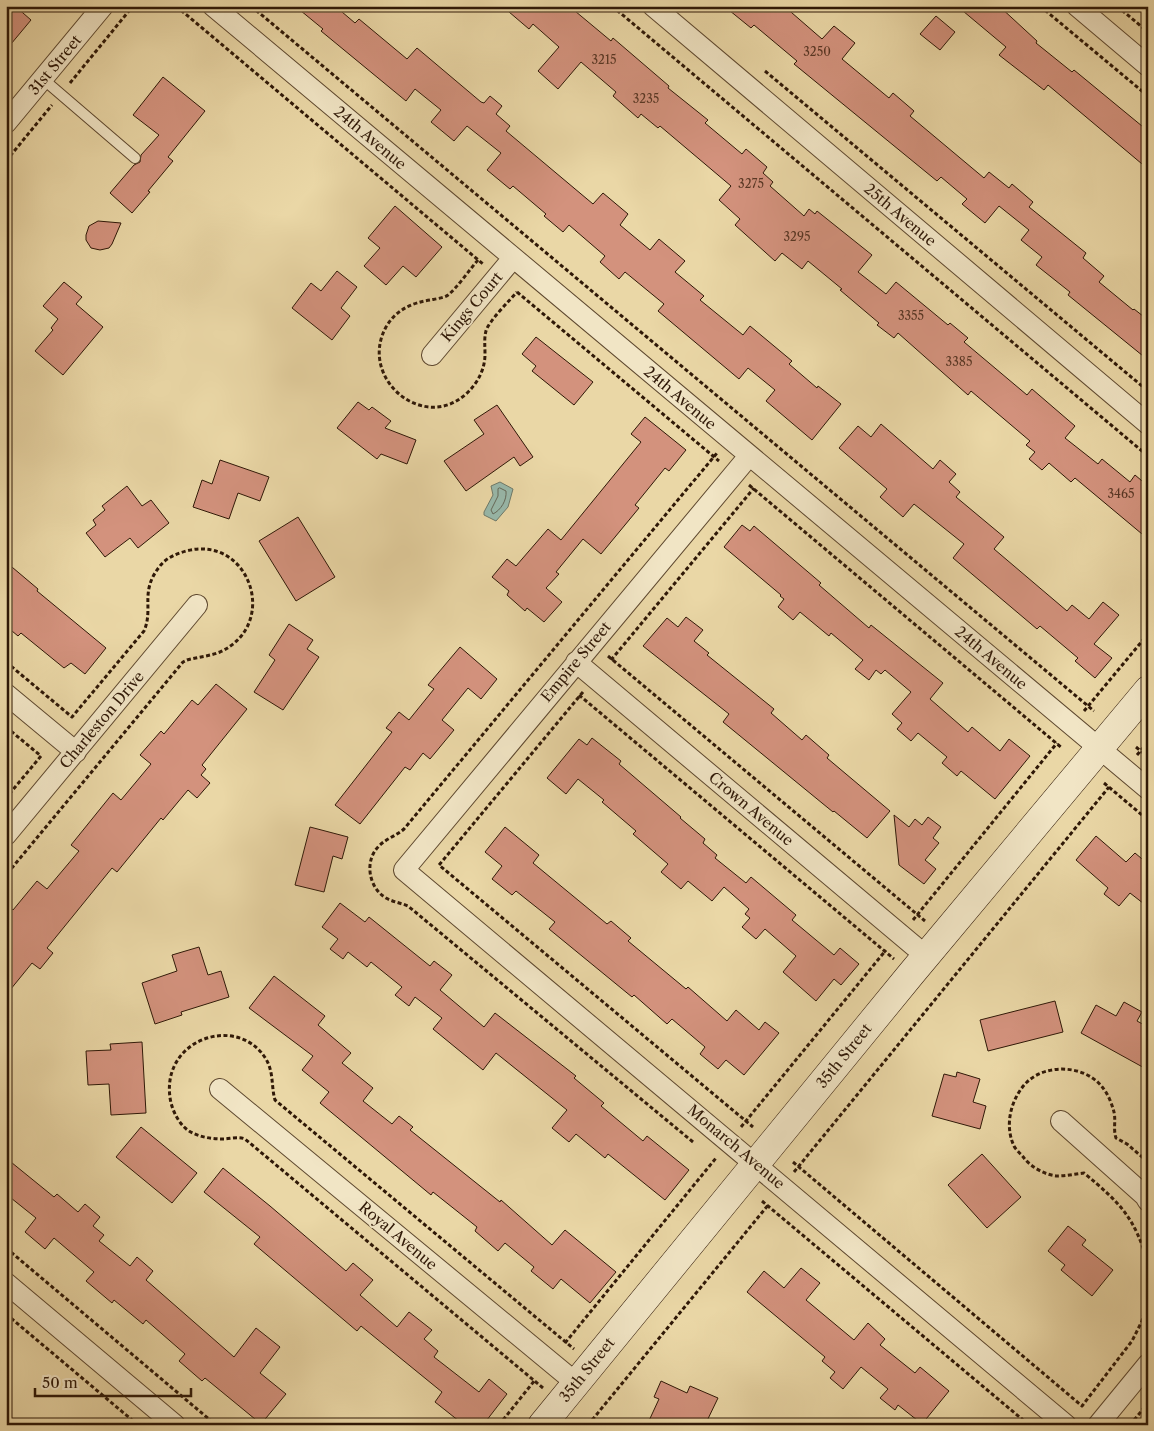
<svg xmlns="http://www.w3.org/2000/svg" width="1154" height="1431" font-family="'Libre Caslon Text',serif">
<rect width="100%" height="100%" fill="#ead7a6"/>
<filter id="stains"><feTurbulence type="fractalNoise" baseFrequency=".004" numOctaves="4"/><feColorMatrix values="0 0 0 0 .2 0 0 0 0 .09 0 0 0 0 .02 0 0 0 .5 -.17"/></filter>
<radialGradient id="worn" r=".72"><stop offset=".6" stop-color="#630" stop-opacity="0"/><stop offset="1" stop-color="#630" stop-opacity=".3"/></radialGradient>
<path fill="#98b9ab" stroke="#6e7969" d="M500,482L513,489L508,507L496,521L484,515V512L493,495L491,486Z"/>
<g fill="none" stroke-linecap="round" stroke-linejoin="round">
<path stroke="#646859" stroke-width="1" d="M500,488L506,491C507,500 501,510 493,514L491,510L498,496V489Z"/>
</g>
<path fill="#d3927d" stroke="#2f1807" d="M6,6H15L31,20L6,50Z
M295,6H335L355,23L359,19L407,59L417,48L481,102L484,103L490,96L502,106L496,114L510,126L506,131L593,204L603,193L628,214L620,225L650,250L659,239L685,261L675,272L704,296L700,300L743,335L750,326L792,361L789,364L817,388L818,386L841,404L812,440L766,401L775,390L748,368L739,379L658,311L664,304L625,272L619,279L600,262L605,256L569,225L563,232L544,216L546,214L513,186L510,189L487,170L501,153L467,126L454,141L431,122L441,110L415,89L406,101L321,31L323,29Z
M502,6H569L611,41L613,38L669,86L668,88L708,120L705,123L742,154L746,149L767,167L763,173L773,182L770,186L804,216L809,209L815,214L817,211L872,255L858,272L886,294L896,282L948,325L950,323L968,338L964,342L1027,395L1032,389L1075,426L1065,438L1098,464L1102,459L1130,482L1135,475L1148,486V539L1075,478L1071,482L1049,463L1042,470L1029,459L1035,452L1026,445L1030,441L971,391L968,395L898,333L894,338L877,325L879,323L840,290L842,289L808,261L802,269L782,253L775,261L735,225L740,219L719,200L731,186L660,126L658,128L641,114L638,118L613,96L616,92L581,62L558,89L538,71L559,47L533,24L529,29Z
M724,6H784L822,39L834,26L855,43L842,59L889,98L893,93L914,111L910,116L984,178L989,172L1009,188L1012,184L1033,202L1029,207L1086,253L1083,258L1104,276L1099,282L1133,310L1134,309L1148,320V360L1068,295L1070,292L1036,265L1042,257L1021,240L1029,230L999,206L985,223L962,204L967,199L941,177L937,181L794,64L797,61L754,25L751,28Z
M957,6H999L1037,41L1036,43L1072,72L1074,70L1148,131V169L1048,85L1044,90L999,55L1006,47Z
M936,16L955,32L940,50L920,34Z
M163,77L205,111L168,157L173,161L148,191L150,192L132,213L110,193L134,165L140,162L141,155L159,135L133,115Z
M395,206L442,247L416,277L403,266L386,285L364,266L380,248L368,238Z
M98,221L121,223L112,244L109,248L100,250L91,248L86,240V235L89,226Z
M337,271L357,287L341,308L350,316L332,340L292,308L311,283L321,291Z
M64,282L82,297L76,304L103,327L63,375L35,351L53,330L51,328L58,319L43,306Z
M536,337L593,382L574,405L532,371L536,366L522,354Z
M358,402L369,410L372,407L391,421L385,428L416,440L407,464L381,454L377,459L337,428Z
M497,405L533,457L520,466L514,457L466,491L444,461L484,434L474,420Z
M645,417L686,450L669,471L665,468L635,505L639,508L601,554L583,539L556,572L559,574L546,588L562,602L544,622L527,608L525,611L507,595L509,591L492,577L507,559L516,566L548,529L561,540L641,442L631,434Z
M881,424L933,469L940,460L956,474L949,482L960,492L956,497L1004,537L994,549L1067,611L1072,605L1089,619L1103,602L1119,615L1094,644L1112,658L1095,678L1075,661L1078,658L1040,626L1037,629L953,558L964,544L914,504L903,517L880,497L887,489L839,448L858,426L871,437Z
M220,460L269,477L260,501L238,493L229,519L193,507L202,480L212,484Z
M127,486L142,506L151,500L169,523L138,548L130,538L105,557L86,533L96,525L93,520L105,510L102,506Z
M298,517L335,577L296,601L259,541Z
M742,525L750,531L754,526L821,583L819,585L869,628L871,625L943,683L930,699L968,732L972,727L1000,751L1009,739L1030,756L995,799L961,771L957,776L942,763L947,757L918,733L911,741L897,729L902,723L892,714L911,692L885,670L881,674L876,670L869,680L855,669L863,660L831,633L829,636L800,612L793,620L778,607L784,599L780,596L781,595L724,547Z
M6,562L38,589L37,591L106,648L85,674L71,663L64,668L21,633L18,636L6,626Z
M686,617L703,630L694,641L709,653L707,655L774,709L771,713L802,740L806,735L829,755L827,758L890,811L867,838L834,811L833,812L723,722L729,714L643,646L667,618L678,627Z
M289,624L313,640L307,649L319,657L283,710L254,692L275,660L269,655Z
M460,647L497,679L481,699L468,688L442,720L454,730L430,759L423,753L410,770L405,767L360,824L335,805L392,732L386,728L399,712L409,720L434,689L428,685Z
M216,684L247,709L202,765L206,769L201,775L210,783L197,798L188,790L163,820L161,818L117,872L112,868L47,948L53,953L40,969L32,963L6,995V904L13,910L37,881L47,889L79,851L71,845L113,793L121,800L151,764L140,755L161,731L164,734L192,700L198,705Z
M592,738L621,761L619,764L681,817L680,818L705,839L703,843L717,855L715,858L746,883L751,877L796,915L792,920L834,955L840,948L859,964L841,985L834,979L816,1001L783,972L796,956L765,929L756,939L742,927L750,918L745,914L749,909L724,887L712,901L688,881L681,889L661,872L668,864L633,834L636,831L602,802L604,800L578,779L566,794L547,778L579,739L587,745Z
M894,815L909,827L915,819L922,825L928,817L941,827L933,838L939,843L925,860L936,869L924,884L899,865Z
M310,827L348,837L342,859L333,856L324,892L295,885Z
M505,827L539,855L533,863L607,924L611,921L631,938L628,941L686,989L688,987L727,1021L736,1010L759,1030L765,1022L779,1033L744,1075L726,1060L718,1069L700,1054L705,1047L672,1019L667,1024L634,995L632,997L549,929L555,922L516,891L512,895L492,879L502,866L485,852Z
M1096,836L1126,862L1135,853L1148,864V907L1130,893L1119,906L1104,894L1108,888L1076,860Z
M340,903L365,922L369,917L430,966L434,961L452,975L440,990L484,1027L495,1013L576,1076L574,1078L604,1103L601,1106L643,1141L647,1136L689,1170L665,1200L608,1154L605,1158L576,1134L569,1142L552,1128L567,1110L496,1053L483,1070L433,1029L442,1018L415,997L409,1006L395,995L402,987L371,962L367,967L348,952L343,959L330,949L338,939L322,927Z
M199,947L208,975L221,971L229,997L181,1012L182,1015L155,1024L142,983L177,971L172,955Z
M274,976L325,1016L318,1025L351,1053L342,1063L373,1088L363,1101L392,1124L399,1116L413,1127L410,1130L500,1202L501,1200L552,1245L565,1230L616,1272L590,1303L561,1279L553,1289L531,1271L534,1267L505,1243L498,1251L475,1231L477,1227L433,1192L431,1195L320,1103L329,1092L302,1070L313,1056L249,1008Z
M1055,1001L1063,1032L988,1051L980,1020Z
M1124,1002L1142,1012L1137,1021L1148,1027V1070L1081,1033L1096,1005L1116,1016Z
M142,1042L146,1113L111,1115L109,1084L88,1085L86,1051L111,1050L110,1044Z
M957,1072L980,1079L973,1102L986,1106L980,1129L932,1116L944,1074L956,1077Z
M141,1127L197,1173L172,1203L116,1157Z
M982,1154L1021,1197L987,1228L948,1185Z
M6,1158L54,1197L57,1194L78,1212L85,1204L100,1217L93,1226L104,1235L99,1241L130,1266L137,1257L153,1271L146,1280L234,1357L256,1328L280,1347L260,1373L286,1394L261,1424L205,1378L202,1381L179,1361L185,1354L146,1320L143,1324L114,1300L112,1303L86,1281L94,1272L54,1238L45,1249L25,1232L36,1218L6,1194Z
M223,1168L270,1206L346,1271L353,1263L373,1280L360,1295L397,1327L409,1312L432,1330L424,1339L438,1351L434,1357L479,1392L489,1379L507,1394L483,1425H464L435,1402L442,1392L361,1326L357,1331L254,1244L260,1237L204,1192Z
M1068,1226L1086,1240L1082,1245L1113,1270L1092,1296L1061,1270L1065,1265L1048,1251Z
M801,1268L820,1283L806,1300L854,1340L868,1323L885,1339L880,1345L915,1373L920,1367L949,1391L922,1424L898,1405L895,1410L880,1398L888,1389L861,1367L843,1389L830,1378L835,1372L822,1361L825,1357L747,1292L764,1271L784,1288Z
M661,1381L687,1393L690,1386L718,1398L705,1425H647L659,1399L654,1397Z"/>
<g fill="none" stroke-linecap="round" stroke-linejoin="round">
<defs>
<path id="lane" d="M43,79L135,158"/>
<path id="street" d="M213,6L1148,789
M653,6L1148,424
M1077,6L1148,66
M6,123L103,6
M432,355L513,258
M749,456L404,870L1066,1425
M576,662L926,956
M6,694L76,752
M6,835L197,605
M220,1089L576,1383
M1061,1121L1145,1196L1148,1201
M6,1283L175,1425
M1098,1425L1148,1364"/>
<path id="secondary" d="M542,1425L911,974L1148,690"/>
</defs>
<use href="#lane" stroke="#5e482f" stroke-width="12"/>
<use href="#street" stroke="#5e482f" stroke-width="22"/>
<use href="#secondary" stroke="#2f1807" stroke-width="29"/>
<path stroke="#2f1807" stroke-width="3" stroke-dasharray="4 2.5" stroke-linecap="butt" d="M176,6L483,264
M251,6L1094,711
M612,6L1148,456
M1040,6L1148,96
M1117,6L1148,32
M765,71L1148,391
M70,83L133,6
M6,161L52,105
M478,260C470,269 457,288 448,295C444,298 435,299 430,300C411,303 396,310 386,327C358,378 423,433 466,394C478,383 485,369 485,354C485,346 484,338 486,331C488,322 510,300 517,292
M517,292L719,461
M749,485L1062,748
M608,656L925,921
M611,660L754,488
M6,662L72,717L144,631C154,608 139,592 160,566C166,558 176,554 186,551C249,534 281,624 220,652C210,656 198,657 187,660L183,662L6,875
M583,692L439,865L753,1127
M579,695L894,959
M1084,711L1148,634
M6,727L41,756L6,798
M1136,747L1148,757
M1137,755L1148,742
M1104,783L1148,820
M913,920L1057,743
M741,1127L886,950
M693,1142L408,906C401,903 393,902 386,898C369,888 364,862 378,847C385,839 396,836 404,829L717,453
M793,1162L1082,1406L1132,1341L1142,1321L1148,1298
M1148,1162L1127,1144L1116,1138C1113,1129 1116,1121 1114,1112C1112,1104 1108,1094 1103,1088C1086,1065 1047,1063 1027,1082C1011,1098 1004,1125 1014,1146C1016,1150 1021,1154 1024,1158C1031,1167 1045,1175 1057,1176C1066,1176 1075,1174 1084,1173C1120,1203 1135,1217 1148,1264
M794,1172L1109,787
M762,1201L1029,1425
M6,1248L216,1425
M6,1314L138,1425
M565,1343L716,1158
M543,1388L245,1139C238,1136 230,1139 223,1139C211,1139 199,1137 189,1131C180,1125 174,1114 171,1103C157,1040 237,1012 266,1059C274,1073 271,1086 275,1100L574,1349
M499,1425L535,1380
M588,1425L769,1204
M1130,1425L1148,1403"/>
<use href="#lane" stroke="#f1e5c5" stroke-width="10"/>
<use href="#street" stroke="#f1e5c5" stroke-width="20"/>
<use href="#secondary" stroke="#f1e5c5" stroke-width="28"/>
</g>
<g text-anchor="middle" stroke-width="4" stroke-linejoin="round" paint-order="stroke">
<g font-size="12" fill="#583624">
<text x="817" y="56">3250</text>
<text x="604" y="64">3215</text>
<text x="646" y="103">3235</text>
<text x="751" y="188">3275</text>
<text x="797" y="241">3295</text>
<text x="911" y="320">3355</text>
<text x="959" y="366">3385</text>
<text x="1121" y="498">3465</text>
</g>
<g font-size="15" fill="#2f1807" stroke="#f1e5c5">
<text transform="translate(55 65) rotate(-50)" y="5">31st Street</text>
<text transform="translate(370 138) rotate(40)" y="5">24th Avenue</text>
<text transform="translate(900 215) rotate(40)" y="5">25th Avenue</text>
<text transform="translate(472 307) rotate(-50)" y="5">Kings Court</text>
<text transform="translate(680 398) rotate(40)" y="5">24th Avenue</text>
<text transform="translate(991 658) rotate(40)" y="5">24th Avenue</text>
<text transform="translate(576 662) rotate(-50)" y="5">Empire Street</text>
<text transform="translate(102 720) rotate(-50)" y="5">Charleston Drive</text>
<text transform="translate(751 809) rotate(40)" y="5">Crown Avenue</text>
<text transform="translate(844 1056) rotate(-51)" y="5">35th Street</text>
<text transform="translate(736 1147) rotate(40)" y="5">Monarch Avenue</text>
<text transform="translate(398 1236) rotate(40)" y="5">Royal Avenue</text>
<text transform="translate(587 1370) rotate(-51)" y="5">35th Street</text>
</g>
</g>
<rect width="1154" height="1431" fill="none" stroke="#ead7a6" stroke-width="25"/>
<rect x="8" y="8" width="1139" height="1416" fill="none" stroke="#2f1807" stroke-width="2.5"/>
<rect x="12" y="12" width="1129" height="1406" fill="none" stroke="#2f1807"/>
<path d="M35 1388v8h156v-8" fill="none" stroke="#2f1807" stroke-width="2.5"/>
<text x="42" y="1388" font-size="15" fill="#2f1807" stroke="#f1e5c5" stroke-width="4" paint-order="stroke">50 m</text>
<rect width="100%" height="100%" filter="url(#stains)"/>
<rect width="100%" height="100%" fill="url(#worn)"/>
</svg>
